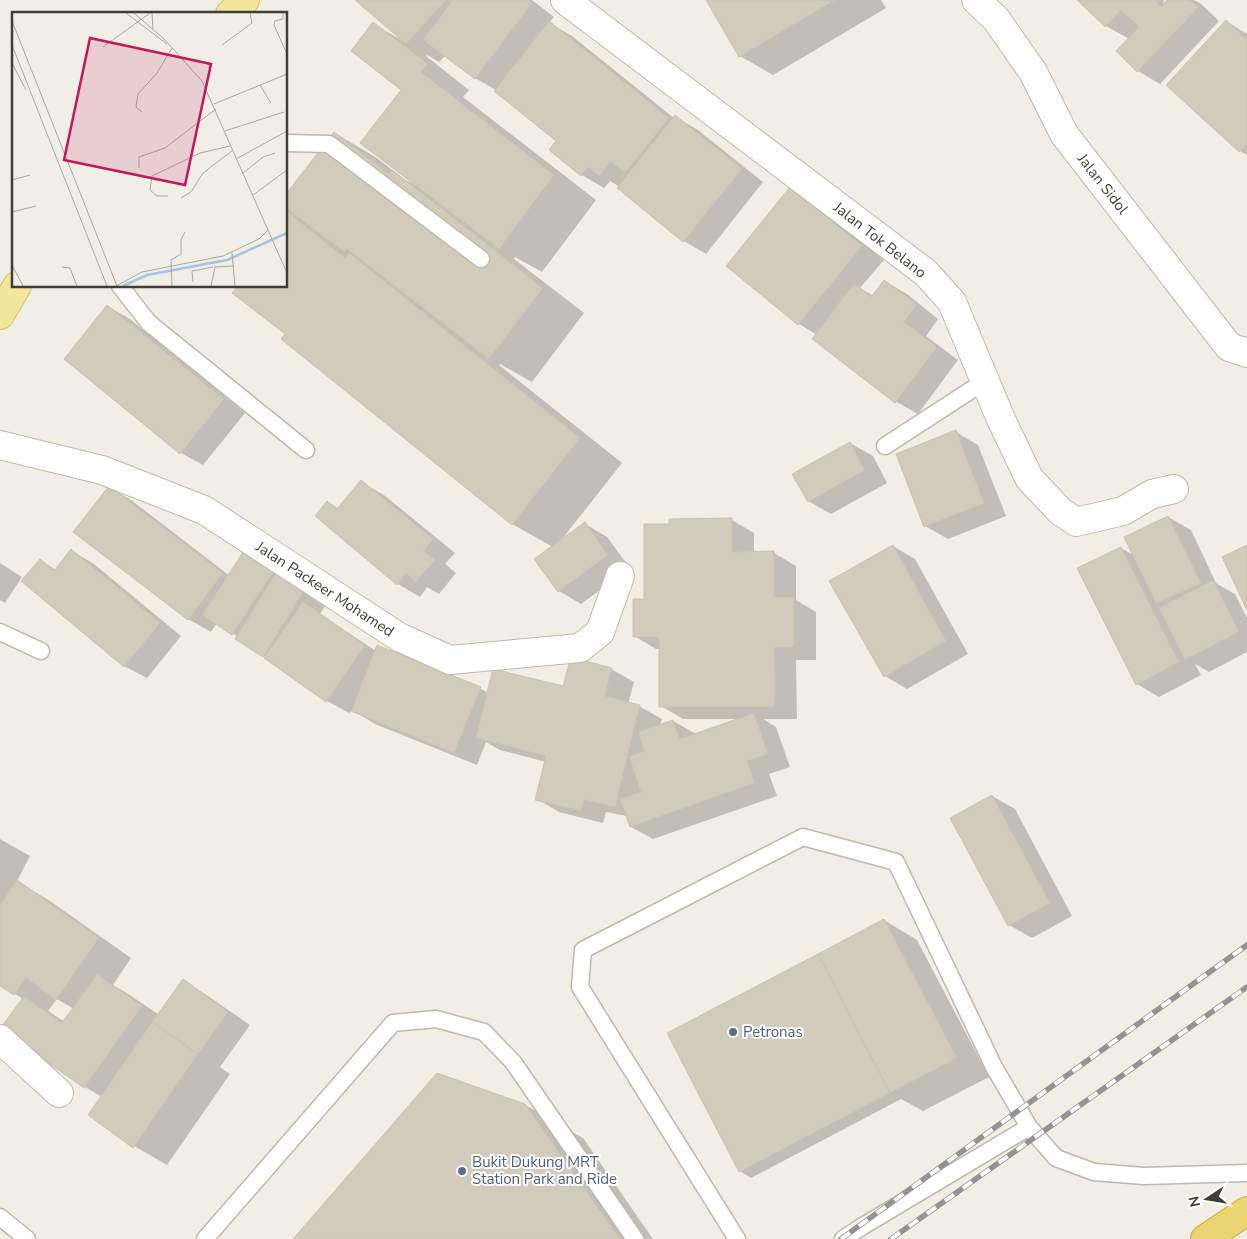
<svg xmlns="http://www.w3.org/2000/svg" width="1247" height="1239" font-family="'Nunito Sans',sans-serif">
<rect width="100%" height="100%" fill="#f0eee5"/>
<path fill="#0003" fill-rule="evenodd" d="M356,0H532L554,17L549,23L572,36L674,118L676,117L698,130L763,182L706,254L684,241L620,187L610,181L604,188L582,175L551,150L558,141L496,90L475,78L446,55L439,62L427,55L426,56L469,90L463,97L596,200L542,272L515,257L514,259L584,313L532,382L500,364L499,365L622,463L562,539L585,524L607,537L630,568L581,604L559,591L553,547L512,524L286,334V196L335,133L377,158L404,179L415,185L416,184L402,89L373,24L400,39L401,38Z
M707,0H881L886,8L773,75L740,56Z
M1079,0H1165L1163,2L1165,4L1169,0H1194L1200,3L1219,21L1160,84L1138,71L1117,51L1129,39L1106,26Z
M1226,21L1247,34V155L1240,151L1168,84Z
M791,189L813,201L884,260L860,288L874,296L884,281L907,294L938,319L926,336L958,360L918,414L895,401L817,335L799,324Z
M107,306L130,319L245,413L203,465L181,453Z
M956,432L978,445L1006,516L948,539L925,526Z
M850,443L873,456L887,483L831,514L808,501Z
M361,482L384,495L455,553L445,564L456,573L439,594L427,587L420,597L398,584L328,502L339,509Z
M109,487L131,500L230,576L250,545L329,600L320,614L376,651L480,688L488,693L564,688L611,669L634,682L628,704L639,706L662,719L660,726L673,721L696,734L738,719H683L661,706V649H656L634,636L670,526L732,520L754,533V553H774L796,566V600L816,612V660H796L797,719H763L776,727L790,767L769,774L777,796L653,839L631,827L627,816L606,812L603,823L559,812L537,799L546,762L500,750L486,742L477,765L375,724L352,710L349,713L327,701L267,658L236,639L238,637L217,623L211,632L188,619Z
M1168,517L1191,530L1216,583L1235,594L1247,618V652L1209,672L1195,664L1201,675L1159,697L1137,684L1121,548L1135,556Z
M893,546L915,559L968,654L907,689L885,676Z
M72,551L94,564L181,636L147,678L124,666L40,560L56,570Z
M0,563L22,577L5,603L0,600Z
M992,796L1015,809L1072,916L1032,938L1009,925Z
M0,839L30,856L17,881L50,901L131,958L113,985L130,995L159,1015L183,981L205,994L250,1025L220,1067L230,1074L167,1165L134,1146L102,1097L85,1087L2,1028L23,999L0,984ZM57,999L74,1009L65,1022L48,1011Z
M884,920L917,940L989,1077L923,1111L901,1099L751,1178L740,1171Z
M525,1105L583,1138L653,1239H295Z"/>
<path fill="#d0cbbb" stroke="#cac3af" d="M355,0H446L406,44Z
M453,0H528L532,3L475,79L423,40Z
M706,0H835L739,57Z
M1077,0H1154L1161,7L1167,0H1190L1198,8L1137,72L1116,51L1139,27L1121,10L1105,27Z
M1226,20L1247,40V144L1239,152L1166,85Z
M549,21L669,118L625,173L611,162L599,176L588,167L581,176L549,150L556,141L494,91Z
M373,22L428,64L421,72L554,175L499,249L360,143L401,90L351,51Z
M675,115L742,169L683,242L617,188Z
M334,132L389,174L392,170L543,288L489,359L347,249L344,252L286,208V194Z
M790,187L862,246L798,325L726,266Z
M286,211L345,258L349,253L580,438L512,525L281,339L285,334L232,293L238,286H286Z
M884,280L917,305L904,322L937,347L895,403L812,339L854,283L871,297Z
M107,305L224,399L180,454L64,359Z
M956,430L984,503L924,527L896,454Z
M850,442L865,470L808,502L792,474Z
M361,480L433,539L424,551L435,560L416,582L406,573L397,585L315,516L327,501L337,509Z
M109,486L223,573L188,620L73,532Z
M1168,516L1201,583L1156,604L1124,537Z
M732,518V552L774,551V597H794V647L774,648L775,707H659V637H633V599H644V524H669V519Z
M585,522L608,555L558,592L534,559Z
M249,543L279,563L232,635L202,615Z
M893,545L946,641L884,677L829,581Z
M1247,545V610L1222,557Z
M1121,547L1179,662L1136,685L1077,568Z
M71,549L160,623L124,667L21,581L40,559L54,571Z
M279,568L307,586L263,657L235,639Z
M1213,580L1239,632L1185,660L1159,608Z
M303,602L365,645L326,702L264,658Z
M377,645L481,687L454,753L351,711Z
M571,657L612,668L605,696L640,705L615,807L584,800L581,811L535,800L546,756L476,738L493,669L563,686Z
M754,713L768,754L747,761L755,783L630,827L620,799L641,792L629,757L644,751L638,732L673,720L680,739Z
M992,795L1050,903L1008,926L950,818Z
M17,880L99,938L56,1000L26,978L14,995L0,986V905Z
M884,919L957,1058L890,1093L818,954Z
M818,954L890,1093L739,1172L667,1033Z
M97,974L142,1006L84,1088L0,1029L24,996L62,1023Z
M183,979L228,1012L198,1054L152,1022Z
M152,1022L198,1054L133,1148L88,1115Z
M437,1073L525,1104L620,1239H293Z"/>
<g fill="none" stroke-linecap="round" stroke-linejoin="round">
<defs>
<path id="lane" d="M286,143L329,144L481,259
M120,286L149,323L306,450
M885,446L985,381
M0,632L41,651
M0,1217L27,1239
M205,1239L393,1023L436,1019L484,1032L513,1062L635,1239
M737,1239L580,987L583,950L803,837L896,862L994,1067L1029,1127
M843,1239L863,1226L1029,1127L1056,1158L1094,1172L1144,1176L1247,1173"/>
<path id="street" d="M565,0L926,273L952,302L1000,417L1029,478L1060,511L1076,522L1123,511L1152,494L1174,489
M976,0L996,19L1033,72L1064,134L1229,347L1247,353
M0,445L102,470L204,510L399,637L450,660L580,648L600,632L620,576
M0,1039L59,1093"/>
<path id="primary" d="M230,14L245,0
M0,315L17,286"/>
<path id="highway" d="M1205,1239L1247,1211"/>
</defs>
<use href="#lane" stroke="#bdb9ab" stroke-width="19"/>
<use href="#street" stroke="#bdb9ab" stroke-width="30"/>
<use href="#primary" stroke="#d5c36e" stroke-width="30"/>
<use href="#highway" stroke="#caaa44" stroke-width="30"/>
<use href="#lane" stroke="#fff" stroke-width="16"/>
<use href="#street" stroke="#fff" stroke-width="28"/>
<use href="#primary" stroke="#f2e59c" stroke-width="28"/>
<use href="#highway" stroke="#edd473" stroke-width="28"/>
<defs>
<path id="rail" d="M841,1239L1247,945
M891,1239L1247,987"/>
</defs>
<use href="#rail" stroke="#939393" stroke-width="5.5"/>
<use href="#rail" stroke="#fff" stroke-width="4" stroke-dasharray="11" stroke-linecap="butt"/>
</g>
<g fill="#5c6f8a" stroke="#fff" stroke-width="2">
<circle cx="733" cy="1032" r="5"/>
<circle cx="462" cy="1171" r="5"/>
</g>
<g text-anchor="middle" stroke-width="4" stroke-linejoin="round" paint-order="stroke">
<g font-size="15" fill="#413e35" stroke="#fff">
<text transform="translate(1103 184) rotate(52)" y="5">Jalan Sidol</text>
<text transform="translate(880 240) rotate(38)" y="5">Jalan Tok Belano</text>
<text transform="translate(325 589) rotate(33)" y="5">Jalan Packeer Mohamed</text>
</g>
<g font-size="15" fill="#4e5e75" stroke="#fff" text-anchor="start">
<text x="743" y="1037">Petronas</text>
<text x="472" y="1167">Bukit Dukung MRT<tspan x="472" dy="17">Station Park and Ride</tspan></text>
</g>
</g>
<g transform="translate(12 12)">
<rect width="275" height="275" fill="#f0eee5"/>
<path fill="none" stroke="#a7c4e7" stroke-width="2.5" d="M111,274L135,263L215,248L275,221"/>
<path fill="none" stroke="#aaa89f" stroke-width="1" d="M114,1L155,32M122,1L152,27L190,69L275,261M140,1L141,17M271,1V7L263,9L262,13L275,42M0,9L105,274M0,33L95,274M210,33L240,11L238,1M91,35L138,1M0,51L14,78M248,73L259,91M202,92L275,62M130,100L124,95L126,82L145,61L160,36M213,119L272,100M224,147L275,119M127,156V145L153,136L204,97M231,161L251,145L263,141M0,168L18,163M241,183L275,158M156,184H145L138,178L140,164L188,141L218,134M169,186L179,180L191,161L220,139M0,200L24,194M220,241L223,274M0,253L11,274M50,255L58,256L65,274M181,270L180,259L201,255M104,274L130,260L211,244L247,227L256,218M160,274L159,248L169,242V228L173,220M199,274L203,255L222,254"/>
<path fill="#c2185b" fill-opacity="0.15" stroke="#c2185b" stroke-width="2.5" d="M78,26L199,52L173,173L52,148Z"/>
<rect width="275" height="275" fill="none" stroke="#413e35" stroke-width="2.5"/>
</g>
<g transform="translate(1207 1199) rotate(258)" stroke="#ffffff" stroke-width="4" paint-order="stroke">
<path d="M0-4L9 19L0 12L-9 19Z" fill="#413e35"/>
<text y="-8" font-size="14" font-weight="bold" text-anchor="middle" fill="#413e35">N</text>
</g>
</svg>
